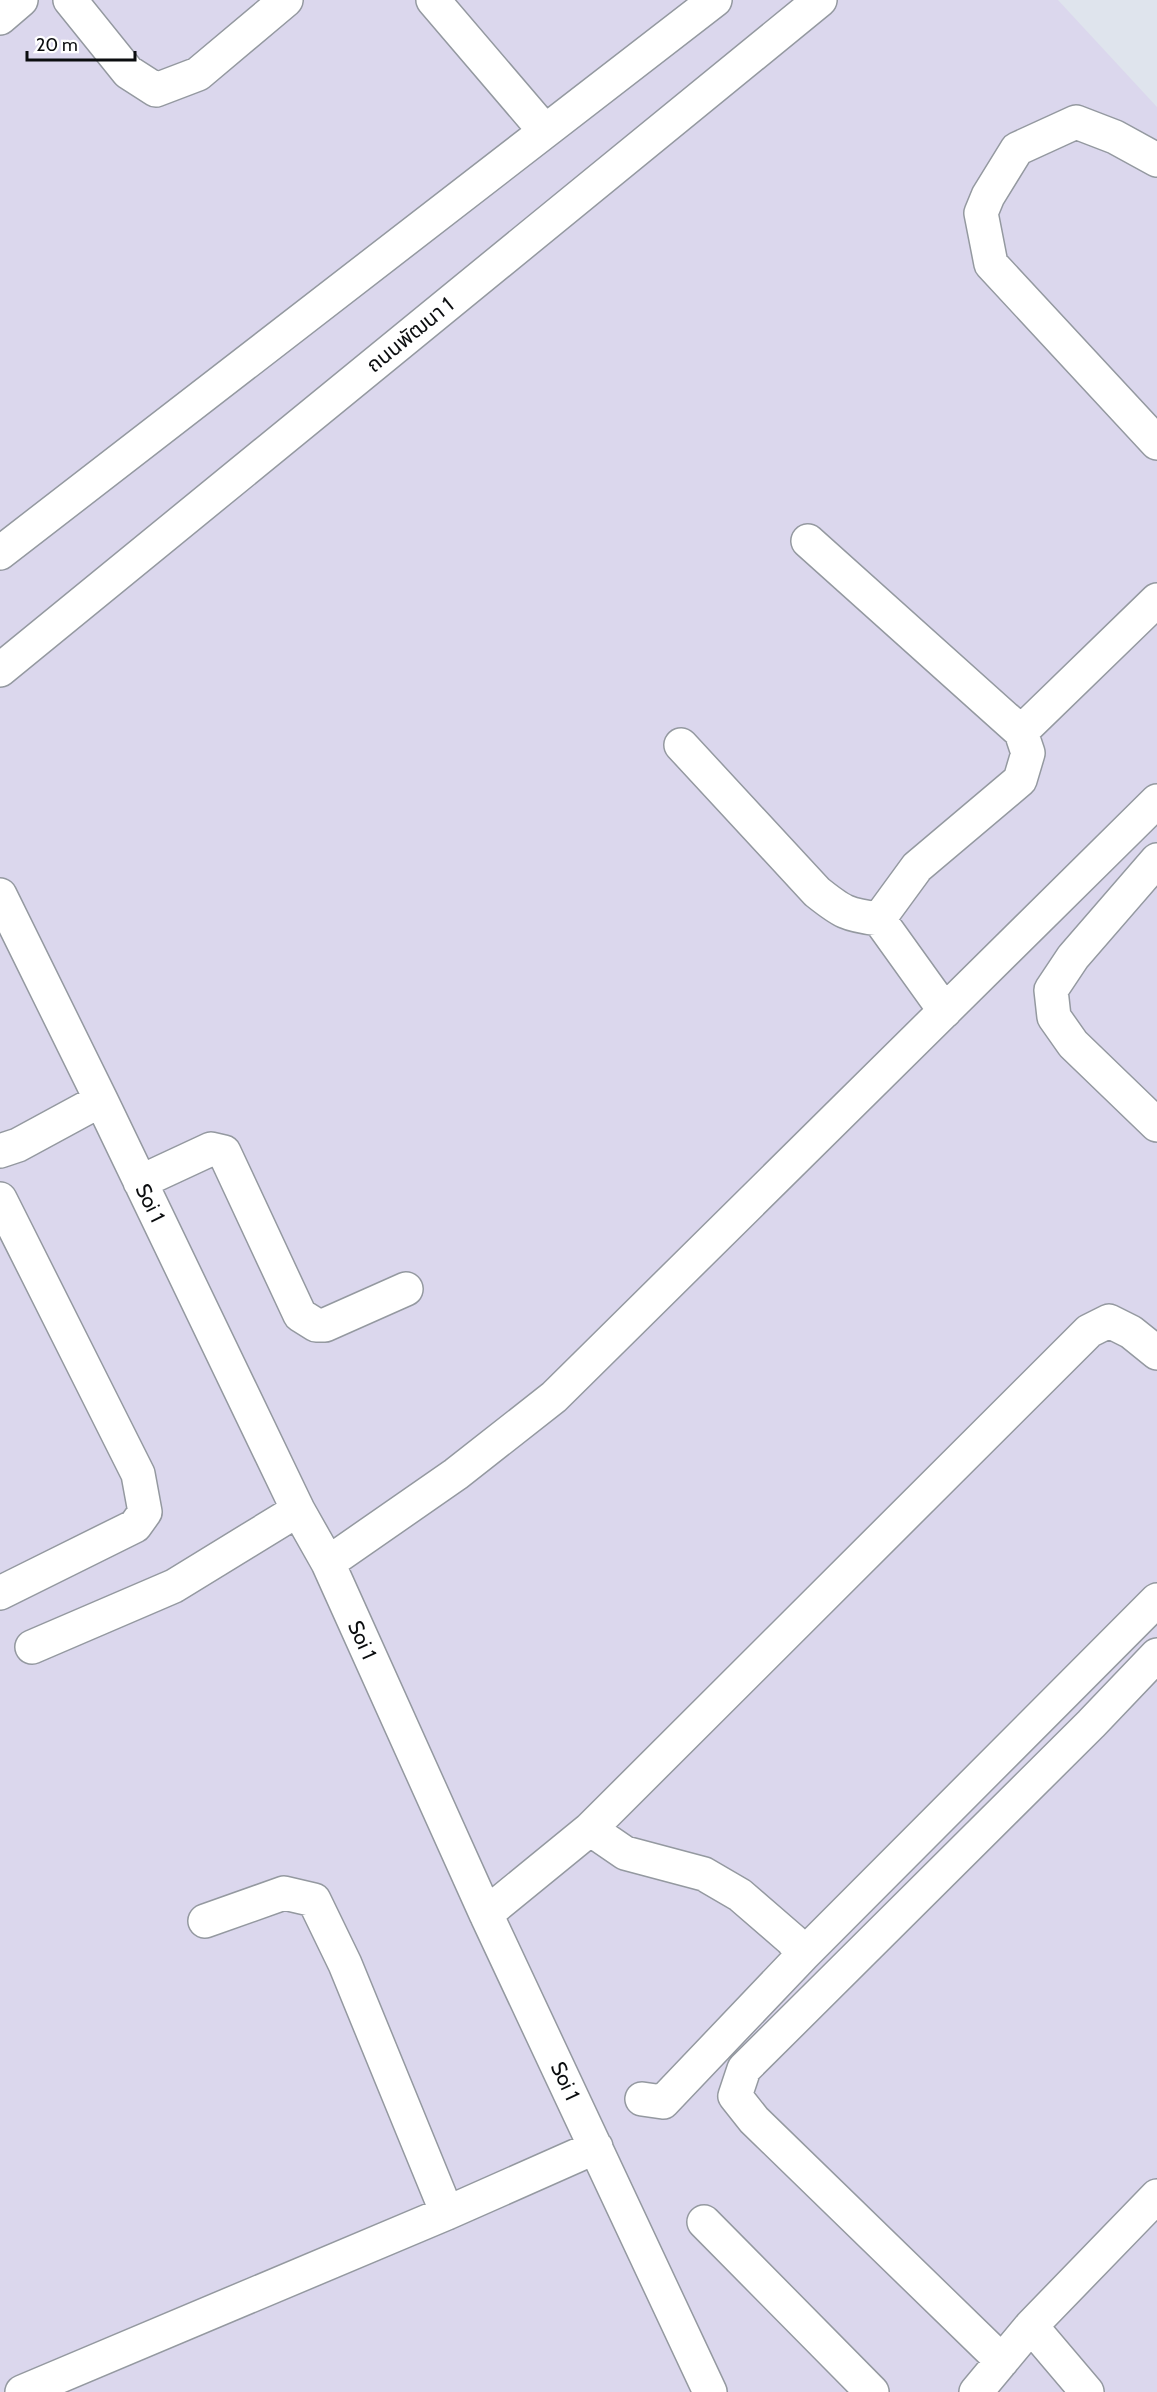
<svg xmlns="http://www.w3.org/2000/svg" width="1157" height="2392" font-family="Cabin,'Noto Sans Thai',sans-serif">
<rect width="100%" height="100%" fill="#dfe4ed"/>
<path fill="#dbd7ed" d="M0,0H1058L1157,107V2392H0Z"/>
<g fill="none" stroke-linecap="round" stroke-linejoin="round">
<defs>
<path id="minor" d="M70,0L128,72L156,90L198,74L286,0
M433,0L544,130
M0,18L21,0
M1157,160L1115,137L1076,122L1017,149L988,196L981,213L991,264L1157,443
M808,541L1021,732L1028,753L1020,780L917,867L879,919L945,1011
M0,553L715,0
M1021,732L1157,600
M681,745L817,892C842,912 847,915 879,919
M1157,860L1073,957L1051,990L1054,1017L1073,1044L1157,1125
M0,895L101,1100L298,1510L328,1563L486,1914L710,2392
M0,1151L18,1145L101,1100
M140,1182L211,1149L224,1152L300,1315L316,1325H325L406,1289
M0,1199L138,1474L145,1512L135,1526L0,1593
M328,1563L456,1474L554,1397L1157,801
M32,1647L174,1586L298,1510
M590,1829L625,1853L704,1874L740,1895L792,1940L803,1955
M486,1914L590,1829L1089,1331L1109,1321L1131,1332L1157,1353
M205,1921L284,1893L314,1900L345,1964L447,2213
M642,2099L663,2102L803,1955L1157,1600
M704,2222L872,2392
M1031,2326L1087,2392
M1002,2361L754,2120L735,2096L744,2069L1091,1724L1157,1655
M22,2392L447,2213L596,2147
M976,2392L1031,2326L1157,2196"/>
<path id="major" d="M0,670L820,0"/>
</defs>
<use href="#minor" stroke="#9499a0" stroke-width="36"/>
<use href="#major" stroke="#9499a0" stroke-width="36"/>
<use href="#minor" stroke="#fff" stroke-width="33"/>
<use href="#major" stroke="#fff" stroke-width="33"/>
</g>
<g text-anchor="middle" stroke-width="6" stroke-linejoin="round" paint-order="stroke">
<g font-size="21" fill="#0b0d0f" stroke="#fff">
<text transform="translate(410 335) rotate(-39)" y="7">ถนนพัฒนา 1</text>
<text transform="translate(150 1203) rotate(64)" y="7">Soi 1</text>
<text transform="translate(362 1640) rotate(66)" y="7">Soi 1</text>
<text transform="translate(565 2081) rotate(65)" y="7">Soi 1</text>
</g>
</g>
<path d="M27 51v9h108v-9" fill="none" stroke="#0b0d0f" stroke-width="3"/>
<text x="36" y="51" font-size="18" fill="#0b0d0f" stroke="#ffffff" stroke-width="4.5" paint-order="stroke">20 m</text>
</svg>
